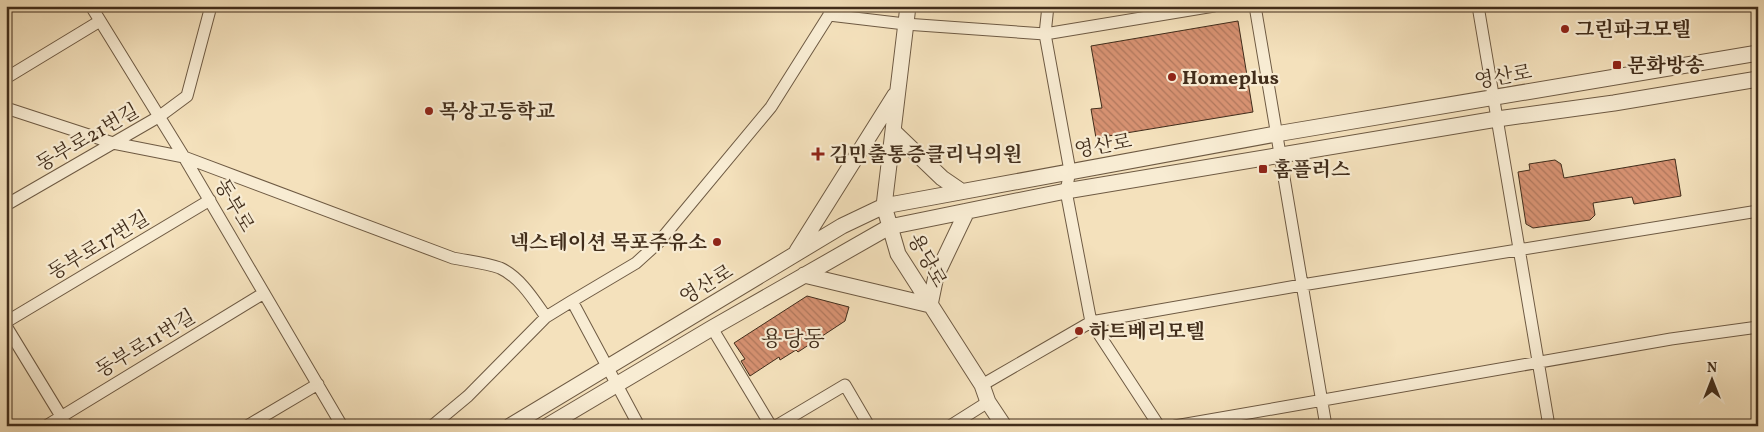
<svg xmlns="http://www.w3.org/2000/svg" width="1764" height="432" font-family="Vollkorn,'Noto Serif KR',serif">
<defs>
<pattern id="building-back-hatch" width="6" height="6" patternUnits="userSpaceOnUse" patternTransform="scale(1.25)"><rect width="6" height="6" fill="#d69171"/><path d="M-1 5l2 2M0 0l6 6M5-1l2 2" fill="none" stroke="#af775c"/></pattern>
</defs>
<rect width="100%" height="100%" fill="#f4e1bc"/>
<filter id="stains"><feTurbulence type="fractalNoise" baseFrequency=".004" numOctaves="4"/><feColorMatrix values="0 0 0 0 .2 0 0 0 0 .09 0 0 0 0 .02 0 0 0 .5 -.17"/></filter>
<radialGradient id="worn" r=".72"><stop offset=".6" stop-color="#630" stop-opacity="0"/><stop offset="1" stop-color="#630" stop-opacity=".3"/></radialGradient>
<path fill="url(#building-back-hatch)" stroke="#412d1b" d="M1238,21L1253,112L1096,138L1091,109L1102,108L1091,46Z
M1675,159L1681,196L1634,204L1632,197L1593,203L1595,215L1590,220L1533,228L1526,224L1518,172L1530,170L1529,164L1555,160L1561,164L1564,178Z
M807,296L849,307L845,321L798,352L796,350L780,360L779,357L750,376L741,361L745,359L734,343Z"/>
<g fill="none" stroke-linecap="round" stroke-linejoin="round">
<defs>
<path id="minor" d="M91,6L184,157L342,426
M1048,6L1045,34L1070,171L1066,191L1091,322L1159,426
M1255,6L1326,426
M1478,6L1549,426
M829,15L905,24L1045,34L1214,6
M6,78L100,21
M6,108L113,143L184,157L453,258C468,261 486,263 500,268C520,277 534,300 546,317
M6,205L160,116L187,96L211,6
M6,322L210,200
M6,326L67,426
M712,328L771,426
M982,385L1091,322L1302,285L1758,211
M46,426L264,293
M247,426L318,384
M432,426L468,396L546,317L572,301
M639,426L572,301L636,263L658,243L771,107L829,15L830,6
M776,426L845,385L869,426
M950,426L988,402
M1175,426L1671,339L1758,327"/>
<path id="tertiary" d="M908,6L884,206L898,254L982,385L988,402L1004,426
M893,131L942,178L961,191
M797,251L895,95
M804,275L930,305L936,276L967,211
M510,426L842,226L884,206L1276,134L1758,53
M547,426L712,328L889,227L1066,191L1497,119L1614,103L1758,79"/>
</defs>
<use href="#minor" stroke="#6e5a43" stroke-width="13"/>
<use href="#tertiary" stroke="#6e5a43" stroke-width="17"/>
<use href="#minor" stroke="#f8ecd3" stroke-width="11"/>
<use href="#tertiary" stroke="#f8ecd3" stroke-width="15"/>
</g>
<g fill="#8f2418" stroke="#f8ecd3" stroke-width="2">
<circle cx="1565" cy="29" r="5"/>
<rect x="1612" y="60" width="10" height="10" rx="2.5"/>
<circle cx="1172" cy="77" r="5"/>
<circle cx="429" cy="111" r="5"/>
<path d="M815.5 146.5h5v5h5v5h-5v5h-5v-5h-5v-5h5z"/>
<rect x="1258" y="164" width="10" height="10" rx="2.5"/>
<circle cx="717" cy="242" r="5"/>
<circle cx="1079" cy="331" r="5"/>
</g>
<g text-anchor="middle" stroke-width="4.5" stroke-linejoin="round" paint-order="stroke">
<g font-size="20" font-weight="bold" fill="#412d1b" stroke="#f8ecd3" text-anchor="start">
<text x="1575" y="36">그린파크모텔</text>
<text x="1627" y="72">문화방송</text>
<text x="1182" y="84">Homeplus</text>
<text x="439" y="118">목상고등학교</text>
<text x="829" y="161">김민출통증클리닉의원</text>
<text x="1273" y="176">홈플러스</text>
<text x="707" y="249" text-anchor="end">넥스테이션 목포주유소</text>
<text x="1089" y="338">하트베리모텔</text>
</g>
<g font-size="20" fill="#412d1b" stroke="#f8ecd3">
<text transform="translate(1503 76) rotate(-10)" y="7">영산로</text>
<text transform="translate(87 137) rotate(-30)" y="7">동부로21번길</text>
<text transform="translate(1103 145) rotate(-10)" y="7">영산로</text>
<text transform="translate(235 205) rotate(60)" y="7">동부로</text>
<text transform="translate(98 245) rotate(-31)" y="7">동부로17번길</text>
<text transform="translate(928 260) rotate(61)" y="7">용당로</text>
<text transform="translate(706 284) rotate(-31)" y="7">영산로</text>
<text transform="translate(145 343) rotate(-31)" y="7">동부로11번길</text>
</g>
<g font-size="22" fill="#412d1b" stroke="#f8ecd3">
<text x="793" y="346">용당동</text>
</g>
</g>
<rect width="1764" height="432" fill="none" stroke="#f4e1bc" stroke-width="25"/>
<rect x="8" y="8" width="1749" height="417" fill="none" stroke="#412d1b" stroke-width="2.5"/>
<rect x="12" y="12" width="1739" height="407" fill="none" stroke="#412d1b"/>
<g transform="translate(1712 380)" stroke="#f8ecd3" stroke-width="4" paint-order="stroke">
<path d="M0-4L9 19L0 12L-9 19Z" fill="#412d1b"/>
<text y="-8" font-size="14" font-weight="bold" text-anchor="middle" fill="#412d1b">N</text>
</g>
<rect width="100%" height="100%" filter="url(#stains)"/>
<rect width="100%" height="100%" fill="url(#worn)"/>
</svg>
